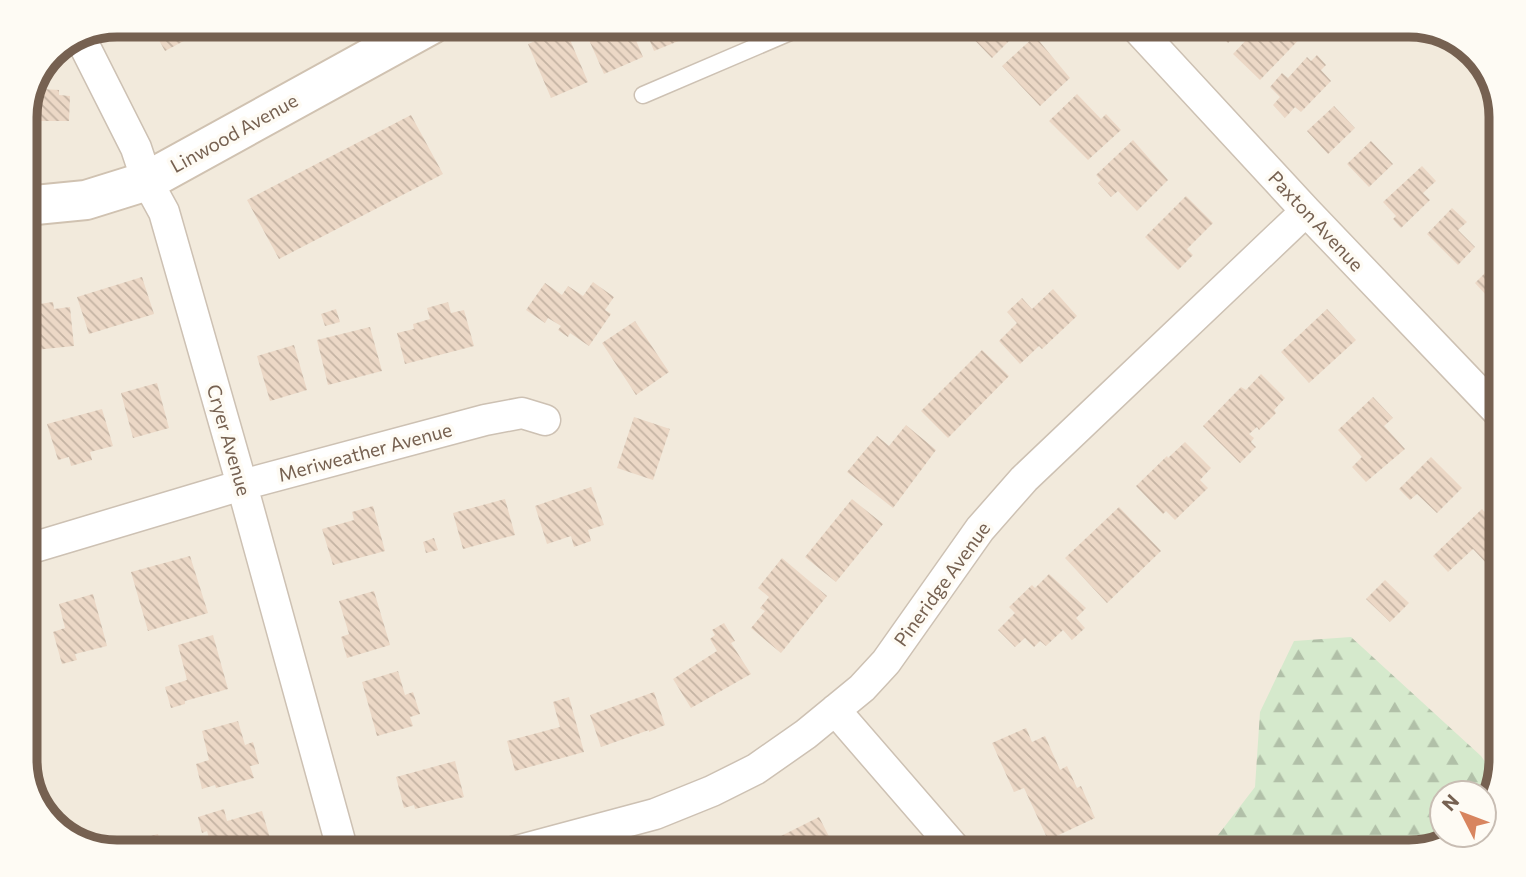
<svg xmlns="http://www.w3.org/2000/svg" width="1526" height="877" font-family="Commissioner,sans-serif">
<defs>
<pattern id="forest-firs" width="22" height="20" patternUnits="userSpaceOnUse" patternTransform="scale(1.75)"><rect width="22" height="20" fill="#d5e9cc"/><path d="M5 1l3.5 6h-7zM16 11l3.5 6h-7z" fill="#b1c0a8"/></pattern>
<pattern id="building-back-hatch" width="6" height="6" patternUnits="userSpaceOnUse" patternTransform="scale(1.75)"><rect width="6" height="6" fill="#ecd8c6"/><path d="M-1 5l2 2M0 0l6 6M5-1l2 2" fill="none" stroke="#c4b3a3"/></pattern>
</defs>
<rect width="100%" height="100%" fill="#fbf7ee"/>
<path fill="#f2eadc" d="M117,24H1409L1455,37L1486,66L1501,111V760L1489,806L1484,811V793H1442V835H1460L1456,840L1409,852H117L71,840L37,807L25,766V111L52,51Z"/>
<path fill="url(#forest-firs)" d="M1351,637L1481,756L1497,779L1489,806L1484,811V793H1442V835H1460L1456,840L1409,852H1205L1255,787L1260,712L1294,641Z"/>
<path fill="url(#building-back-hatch)" d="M150,24H230L201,41L197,34L165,51Z
M582,24H629L643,57L604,74Z
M643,24H692L696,34L654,51Z
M959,24H1019L1022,28L992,58Z
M1202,24H1247L1228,43L1211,25L1207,29Z
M1261,24H1314L1260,80L1233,54Z
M565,28L588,82L551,98L528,44Z
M1035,36L1070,78L1040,106L1002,66Z
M1317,55L1326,65L1321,70L1331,81L1301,112L1295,107L1285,118L1273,105L1280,97L1270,87L1282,73L1288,78L1307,57L1311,61Z
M41,76L44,77L43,89L59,90V95L70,96L69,121H39V126L25,125V111Z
M1077,94L1101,119L1106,114L1121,130L1088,160L1049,121Z
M1334,106L1355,128L1328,154L1307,131Z
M411,115L443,174L279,259L247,200Z
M1133,140L1168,180L1137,211L1118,191L1111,197L1098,183L1101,180L1096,175Z
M1371,141L1393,164L1369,187L1347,164Z
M1422,166L1436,181L1423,193L1430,200L1401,228L1393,219L1396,216L1383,202Z
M1186,196L1213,223L1187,249L1193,255L1178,270L1145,237Z
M1452,208L1467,222L1458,230L1475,247L1458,265L1427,234Z
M1501,257V311L1475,283Z
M142,277L154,314L89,334L77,297Z
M593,282L614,297L605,310L611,314L589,346L570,333L568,337L558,330L561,326L548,318L545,323L526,310L545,283L562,295L568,286L583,296Z
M1053,289L1077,316L1042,349L1039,346L1020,364L999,341L1017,323L1007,312L1022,298L1032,309Z
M53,302L54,309L70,307L74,346L25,351V306Z
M448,302L451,313L464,310L474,346L405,364L397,333L414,329L413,324L430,319L427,308Z
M336,309L340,322L325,326L321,314Z
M1327,309L1356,340L1309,383L1281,352Z
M635,321L669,372L636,395L602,343Z
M370,327L382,371L328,385L317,340Z
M294,345L307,390L270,401L257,356Z
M982,350L1009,376L948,438L921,411Z
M1261,374L1285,398L1274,410L1276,413L1259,430L1257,427L1249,434L1254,438L1251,442L1256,447L1240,463L1203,426L1241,387L1246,390Z
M157,383L169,428L133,438L121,393Z
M1373,397L1393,418L1384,426L1405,449L1366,482L1352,467L1362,457L1338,430Z
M102,409L113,446L90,452L92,460L71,466L69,457L58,460L47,424Z
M634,417L670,429L653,480L617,468Z
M25,424L39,464L25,470Z
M906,425L936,450L893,508L847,472L877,436L889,446Z
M1185,442L1211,468L1200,480L1208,488L1175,520L1166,511L1163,514L1136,486L1167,456L1168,458Z
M1431,457L1462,488L1437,513L1417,494L1410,500L1399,489Z
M591,487L604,525L588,530L591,541L574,547L571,536L547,544L535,506Z
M505,499L515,535L463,549L453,513Z
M852,499L883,524L836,582L805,557Z
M373,506L385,551L333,565L322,529L354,520L352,512Z
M1119,507L1161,551L1107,603L1065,558Z
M1482,509L1501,530V552L1488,565L1473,549L1448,572L1433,556Z
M434,538L438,550L426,553L423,542Z
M190,556L208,613L148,631L131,572Z
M782,558L827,596L781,653L751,628L765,611L760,608L769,597L758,588Z
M1049,574L1086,608L1076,618L1085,628L1072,640L1063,630L1046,646L1040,641L1034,647L1025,638L1015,647L998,630L1015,613L1009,607L1032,585L1035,588Z
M1385,580L1409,603L1390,622L1366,599Z
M374,591L390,645L347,658L341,637L349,634L339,601Z
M93,594L107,646L75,654L77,660L62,664L53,632L65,628L59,604Z
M724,623L735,641L731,643L751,674L691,708L673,679L717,651L710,639L715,635L712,630Z
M213,635L228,689L185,701V704L171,708L165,687L187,680L178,645Z
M398,671L405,695L413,692L420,714L410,717L413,726L377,736L362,682Z
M654,692L665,725L649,732V730L601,747L590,715Z
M569,697L584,752L515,771L507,741L560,727L553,702Z
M238,721L245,745L253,742L259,764L250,766L254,778L216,788L215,785L202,789L196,764L209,760L202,731Z
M1026,728L1032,742L1045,736L1060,770L1067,766L1077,788L1081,786L1095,818L1048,840L1024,788L1014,792L992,743Z
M455,761L464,797L415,809L414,805L404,808L396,777Z
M224,809L227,821L262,811L273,848L259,852H213L207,831L202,833L198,817Z
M819,817L837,852H760L772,846L769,842Z
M158,834L163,852L117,853L104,849Z"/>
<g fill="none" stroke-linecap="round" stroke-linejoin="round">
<defs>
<path id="lane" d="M643,95L809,24"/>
<path id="street" d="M1133,24L1306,211L1501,415
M81,39L136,148L147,181L164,212L242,485L343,852
M25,550L242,485L485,420L522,413L545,420
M835,710L958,852
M513,852L655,814L712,791L756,769L806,734L862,688L886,662L980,529L1024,479L1306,211"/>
<path id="secondary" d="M25,206L86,200L147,181L432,24"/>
</defs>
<use href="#lane" stroke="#cdc1b3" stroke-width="19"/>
<use href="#street" stroke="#cdc1b3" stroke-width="33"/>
<use href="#secondary" stroke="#d0c2b1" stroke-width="42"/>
<use href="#lane" stroke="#fff" stroke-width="16"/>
<use href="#street" stroke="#fff" stroke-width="30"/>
<use href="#secondary" stroke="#fff" stroke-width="38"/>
</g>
<g text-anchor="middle" stroke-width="7" stroke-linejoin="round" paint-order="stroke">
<g font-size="19" fill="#766151" stroke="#fefbf4">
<text transform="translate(234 133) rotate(-29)" y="7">Linwood Avenue</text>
<text transform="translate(1316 221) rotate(47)" y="7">Paxton Avenue</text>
<text transform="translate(229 440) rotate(74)" y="7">Cryer Avenue</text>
<text transform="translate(365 452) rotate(-15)" y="7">Meriweather Avenue</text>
<text transform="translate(942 584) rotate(-54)" y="7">Pineridge Avenue</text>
</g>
</g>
<path d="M0 0H1526V877H0ZM117 37H1409A80 80 0 0 1 1489 117V760A80 80 0 0 1 1409 840H117A80 80 0 0 1 37 760V117A80 80 0 0 1 117 37Z" fill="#fefbf4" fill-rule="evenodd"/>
<path fill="none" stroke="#766151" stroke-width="9" d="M117 37H1409A80 80 0 0 1 1489 117V760A80 80 0 0 1 1409 840H117A80 80 0 0 1 37 760V117A80 80 0 0 1 117 37Z"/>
<g transform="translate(1463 814) rotate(312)"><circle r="33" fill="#fefbf4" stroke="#c8bdb3" stroke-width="2"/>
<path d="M0-5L12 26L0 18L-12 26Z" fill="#d8855f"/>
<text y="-10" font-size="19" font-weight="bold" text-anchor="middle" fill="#766151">N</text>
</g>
</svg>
